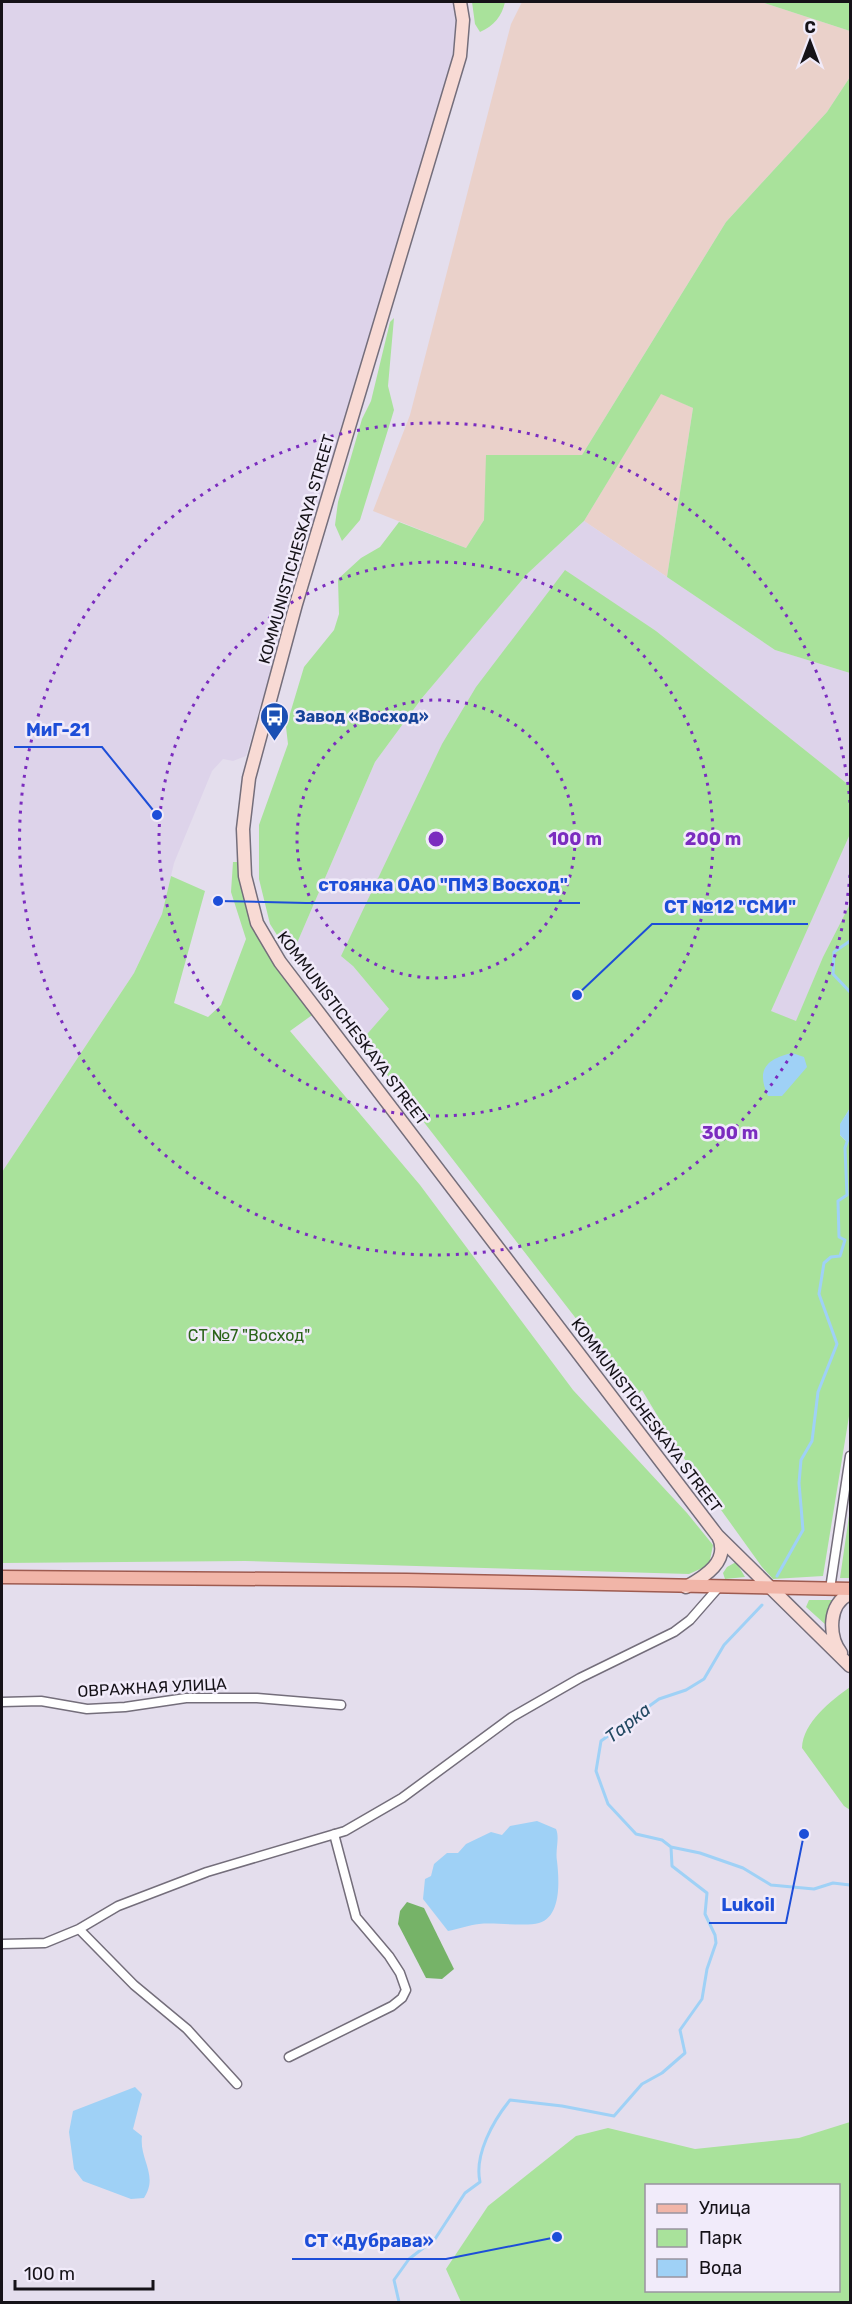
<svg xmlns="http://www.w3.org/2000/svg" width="852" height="2304" font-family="Rubik,sans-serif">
<rect width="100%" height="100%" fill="#e4deed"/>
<path fill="#ead1ca" d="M522,2H761L850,31V77L827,112L726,222L582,455H487L484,520L466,548L373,511L410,415L511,24Z
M661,393L693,408L667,577L584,521Z"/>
<path fill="#ddd3ea" d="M2,2H457L458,37L246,756L233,761L223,759L212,771L174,863L162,914L134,973L2,1172Z
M584,521L775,650L850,673V786L656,631L564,571L353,966L389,1009L361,1041L291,957L375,762L422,698L527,574Z
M850,834V904L823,957L796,1022L770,1011Z"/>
<path fill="#a9e29b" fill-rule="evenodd" d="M472,2H505C502,16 494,26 480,32L475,24Z
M761,2H850V31Z
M850,77V673L775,650L667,577L693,408L661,394L584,521L527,574L422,698L375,762L291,957L270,924L259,879V825L288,744L286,727L304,667L334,630L339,614L338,579L361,558L380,547L399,522L466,548L484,520L486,455H582L726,222L827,112Z
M394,318L388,386L394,410L391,420L360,520L342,541L335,525L338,502L362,419L371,401L390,322Z
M565,570L656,631L850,786V834L771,1011L796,1021L823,957L850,904V1108L840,1125V1135L847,1142L850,1139V1410L823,1576L773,1579L762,1567L678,1450L642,1390L636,1396L361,1041L389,1009L353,966L341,956L442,744L476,687Z
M233,862H237L249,911L315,1013L290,1031L420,1185L573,1390L687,1513L713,1545L709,1565L689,1574L245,1561L2,1563V1172L134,973L162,914L171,876L205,891L174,1003L208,1017L221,1005L246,939L231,892Z
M850,1509V1578H840Z
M736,1562L745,1577L725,1579L723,1573L727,1567Z
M809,1600H833L826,1625L806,1607Z
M850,1687V1810L844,1806L802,1748C803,1722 831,1701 850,1687Z
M850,2122V2302H461L446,2269L488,2206L576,2136L608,2128L695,2149L799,2138ZM646,2186H838V2290H646Z"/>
<path fill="#76b368" d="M407,1902L424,1908L454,1969L442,1979L426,1978L398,1924L400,1911Z"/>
<path fill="#9fd1f6" d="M792,1053L804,1057L807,1067L782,1096H768C756,1070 766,1059 792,1053Z
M850,1108V1139L847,1142L840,1135V1124Z
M537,1821L556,1829C560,1838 555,1850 557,1861C559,1879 562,1916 539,1923C526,1927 495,1922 479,1924C469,1925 458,1929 448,1931L423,1899L425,1879L431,1876L434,1864L447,1853H458L466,1844L491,1832L502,1835L510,1826Z
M135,2087L142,2094L133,2129L142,2136C139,2160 159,2175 144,2198L131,2199L83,2181L74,2169L69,2132L73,2111Z"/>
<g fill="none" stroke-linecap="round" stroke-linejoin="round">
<path stroke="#9fd1f6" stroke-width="3" d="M850,941L834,952L833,974L850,992
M777,1576L803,1530L799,1483L801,1460L812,1441L818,1392L837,1344L819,1294L824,1263L831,1257L840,1256L845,1240L839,1237L838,1201L847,1195L845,1148L850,1133
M762,1605L724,1645L704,1679L686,1690L659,1699L601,1741L596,1771L608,1804L636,1834L662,1840L671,1847L700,1853L743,1868L771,1885L814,1889L833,1883L850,1885
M399,2302L394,2280L409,2259L435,2239L465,2193L480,2182C474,2155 493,2121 510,2100L562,2106L614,2116L642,2084L662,2073L685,2053L680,2030L702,1999L707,1969L716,1943L715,1935L705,1914L707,1893L672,1866L671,1847"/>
<defs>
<path id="street" d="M830,1589L850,1456
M2,1702L41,1701L87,1709L125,1707L186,1698H257L341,1705
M79,1929L134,1985L187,2029L237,2084
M2,1944L45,1943L79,1929L118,1906L207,1872L345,1831L402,1798L512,1717L580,1678L674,1632L690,1620L718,1588
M289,2057L392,2006L402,1998L406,1990L400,1973L389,1956L356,1917L334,1834"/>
<path id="secondary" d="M460,2L463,20L460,56L296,604L249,778L243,829L245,876L257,923L280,962L717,1535L850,1666
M686,1587C704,1577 731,1561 718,1536
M841,1653C828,1636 828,1603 850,1594"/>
<path id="primary" d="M2,1577L407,1580L850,1589"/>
</defs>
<use href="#street" stroke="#746e7b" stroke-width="11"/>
<use href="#secondary" stroke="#746e7b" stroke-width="15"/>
<use href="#primary" stroke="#9e5b50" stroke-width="15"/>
<use href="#street" stroke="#fff" stroke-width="8"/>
<use href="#secondary" stroke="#f8dad4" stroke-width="12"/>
<use href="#primary" stroke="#f1b5a8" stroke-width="12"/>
</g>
<g fill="none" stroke="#7b2cbf" stroke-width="3" stroke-dasharray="3 6">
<circle cx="436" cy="839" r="139"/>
<circle cx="436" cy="839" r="277"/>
<path d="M850 875A416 416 0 1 1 850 803"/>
</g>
<defs>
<symbol id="bus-pin" viewBox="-11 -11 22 30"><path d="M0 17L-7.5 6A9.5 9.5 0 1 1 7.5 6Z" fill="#1a4fb4" stroke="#f1ebfa"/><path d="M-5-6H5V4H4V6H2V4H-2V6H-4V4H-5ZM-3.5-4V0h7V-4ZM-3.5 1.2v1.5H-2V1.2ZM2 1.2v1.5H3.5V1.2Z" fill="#fff"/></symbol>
</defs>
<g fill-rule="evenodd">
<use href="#bus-pin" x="258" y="700" width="33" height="45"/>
</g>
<g text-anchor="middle" stroke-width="5" stroke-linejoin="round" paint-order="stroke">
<g font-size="16" fill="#151218" stroke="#f1ebfa">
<text transform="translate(296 549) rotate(-74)" y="6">KOMMUNISTICHESKAYA STREET</text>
<text transform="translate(353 1028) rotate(53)" y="6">KOMMUNISTICHESKAYA STREET</text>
<text transform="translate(647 1415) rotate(53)" y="6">KOMMUNISTICHESKAYA STREET</text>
<text transform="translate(152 1687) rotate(-3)" y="6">ОВРАЖНАЯ УЛИЦА</text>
</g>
<g font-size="16" font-weight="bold" fill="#164399" stroke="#f1ebfa" text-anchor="start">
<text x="295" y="722">Завод «Восход»</text>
</g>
<g font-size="16" fill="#2b641a" stroke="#f1ebfa">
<text x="249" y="1341">СТ №7 "Восход"</text>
</g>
<g font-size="18" font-style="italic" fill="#234962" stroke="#f1ebfa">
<text transform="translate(628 1723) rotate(-38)" y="6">Тарка</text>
</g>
</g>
<circle cx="436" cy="839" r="9" fill="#7b2cbf" stroke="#f1ebfa" stroke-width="3"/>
<g font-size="18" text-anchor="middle" font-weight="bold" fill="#7b2cbf" stroke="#f1ebfa" stroke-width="5" stroke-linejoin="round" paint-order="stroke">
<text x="575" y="845">100 m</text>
<text x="713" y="845">200 m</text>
<text x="730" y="1139">300 m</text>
</g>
<path fill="none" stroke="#1d4ed8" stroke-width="2" d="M157 815L102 747H14M218 901L306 903H580M577 995L652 924H808M804 1834L786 1923H709M557 2237L446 2259H292"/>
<g fill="#1d4ed8" stroke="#f1ebfa" stroke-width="2">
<circle cx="157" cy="815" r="6"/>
<circle cx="218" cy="901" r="6"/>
<circle cx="577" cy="995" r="6"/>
<circle cx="804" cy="1834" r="6"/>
<circle cx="557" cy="2237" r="6"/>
</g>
<g font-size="18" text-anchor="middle" font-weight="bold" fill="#1d4ed8" stroke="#f1ebfa" stroke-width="5" stroke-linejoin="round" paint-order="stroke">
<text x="58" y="736">МиГ-21</text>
<text x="443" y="891">стоянка ОАО "ПМЗ Восход"</text>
<text x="730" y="913">СТ №12 "СМИ"</text>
<text x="748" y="1911">Lukoil</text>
<text x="369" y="2247">СТ «Дубрава»</text>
</g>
<rect width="852" height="2304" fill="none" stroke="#151218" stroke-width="6"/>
<rect x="645" y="2184" width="195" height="108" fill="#f1ebfa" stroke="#9994a0" stroke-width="1.5"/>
<rect x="657" y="2204" width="30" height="9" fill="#f1b5a8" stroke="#9994a0" stroke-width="1.5"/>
<text x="699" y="2214" font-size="18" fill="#151218">Улица</text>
<rect x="657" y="2229" width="30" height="18" fill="#a9e29b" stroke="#9994a0" stroke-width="1.5"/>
<text x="699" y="2244" font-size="18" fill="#151218">Парк</text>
<rect x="657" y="2259" width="30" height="18" fill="#9fd1f6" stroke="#9994a0" stroke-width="1.5"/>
<text x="699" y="2274" font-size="18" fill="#151218">Вода</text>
<g transform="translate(810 42)" stroke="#f1ebfa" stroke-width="4.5" paint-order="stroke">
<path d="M0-4.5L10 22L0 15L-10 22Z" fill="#151218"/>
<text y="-9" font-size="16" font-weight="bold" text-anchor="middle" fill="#151218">С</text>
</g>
<path d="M15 2280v9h138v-9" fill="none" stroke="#151218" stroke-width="3"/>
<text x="24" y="2280" font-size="18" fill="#151218" stroke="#f1ebfa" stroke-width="4.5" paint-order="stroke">100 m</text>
</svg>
